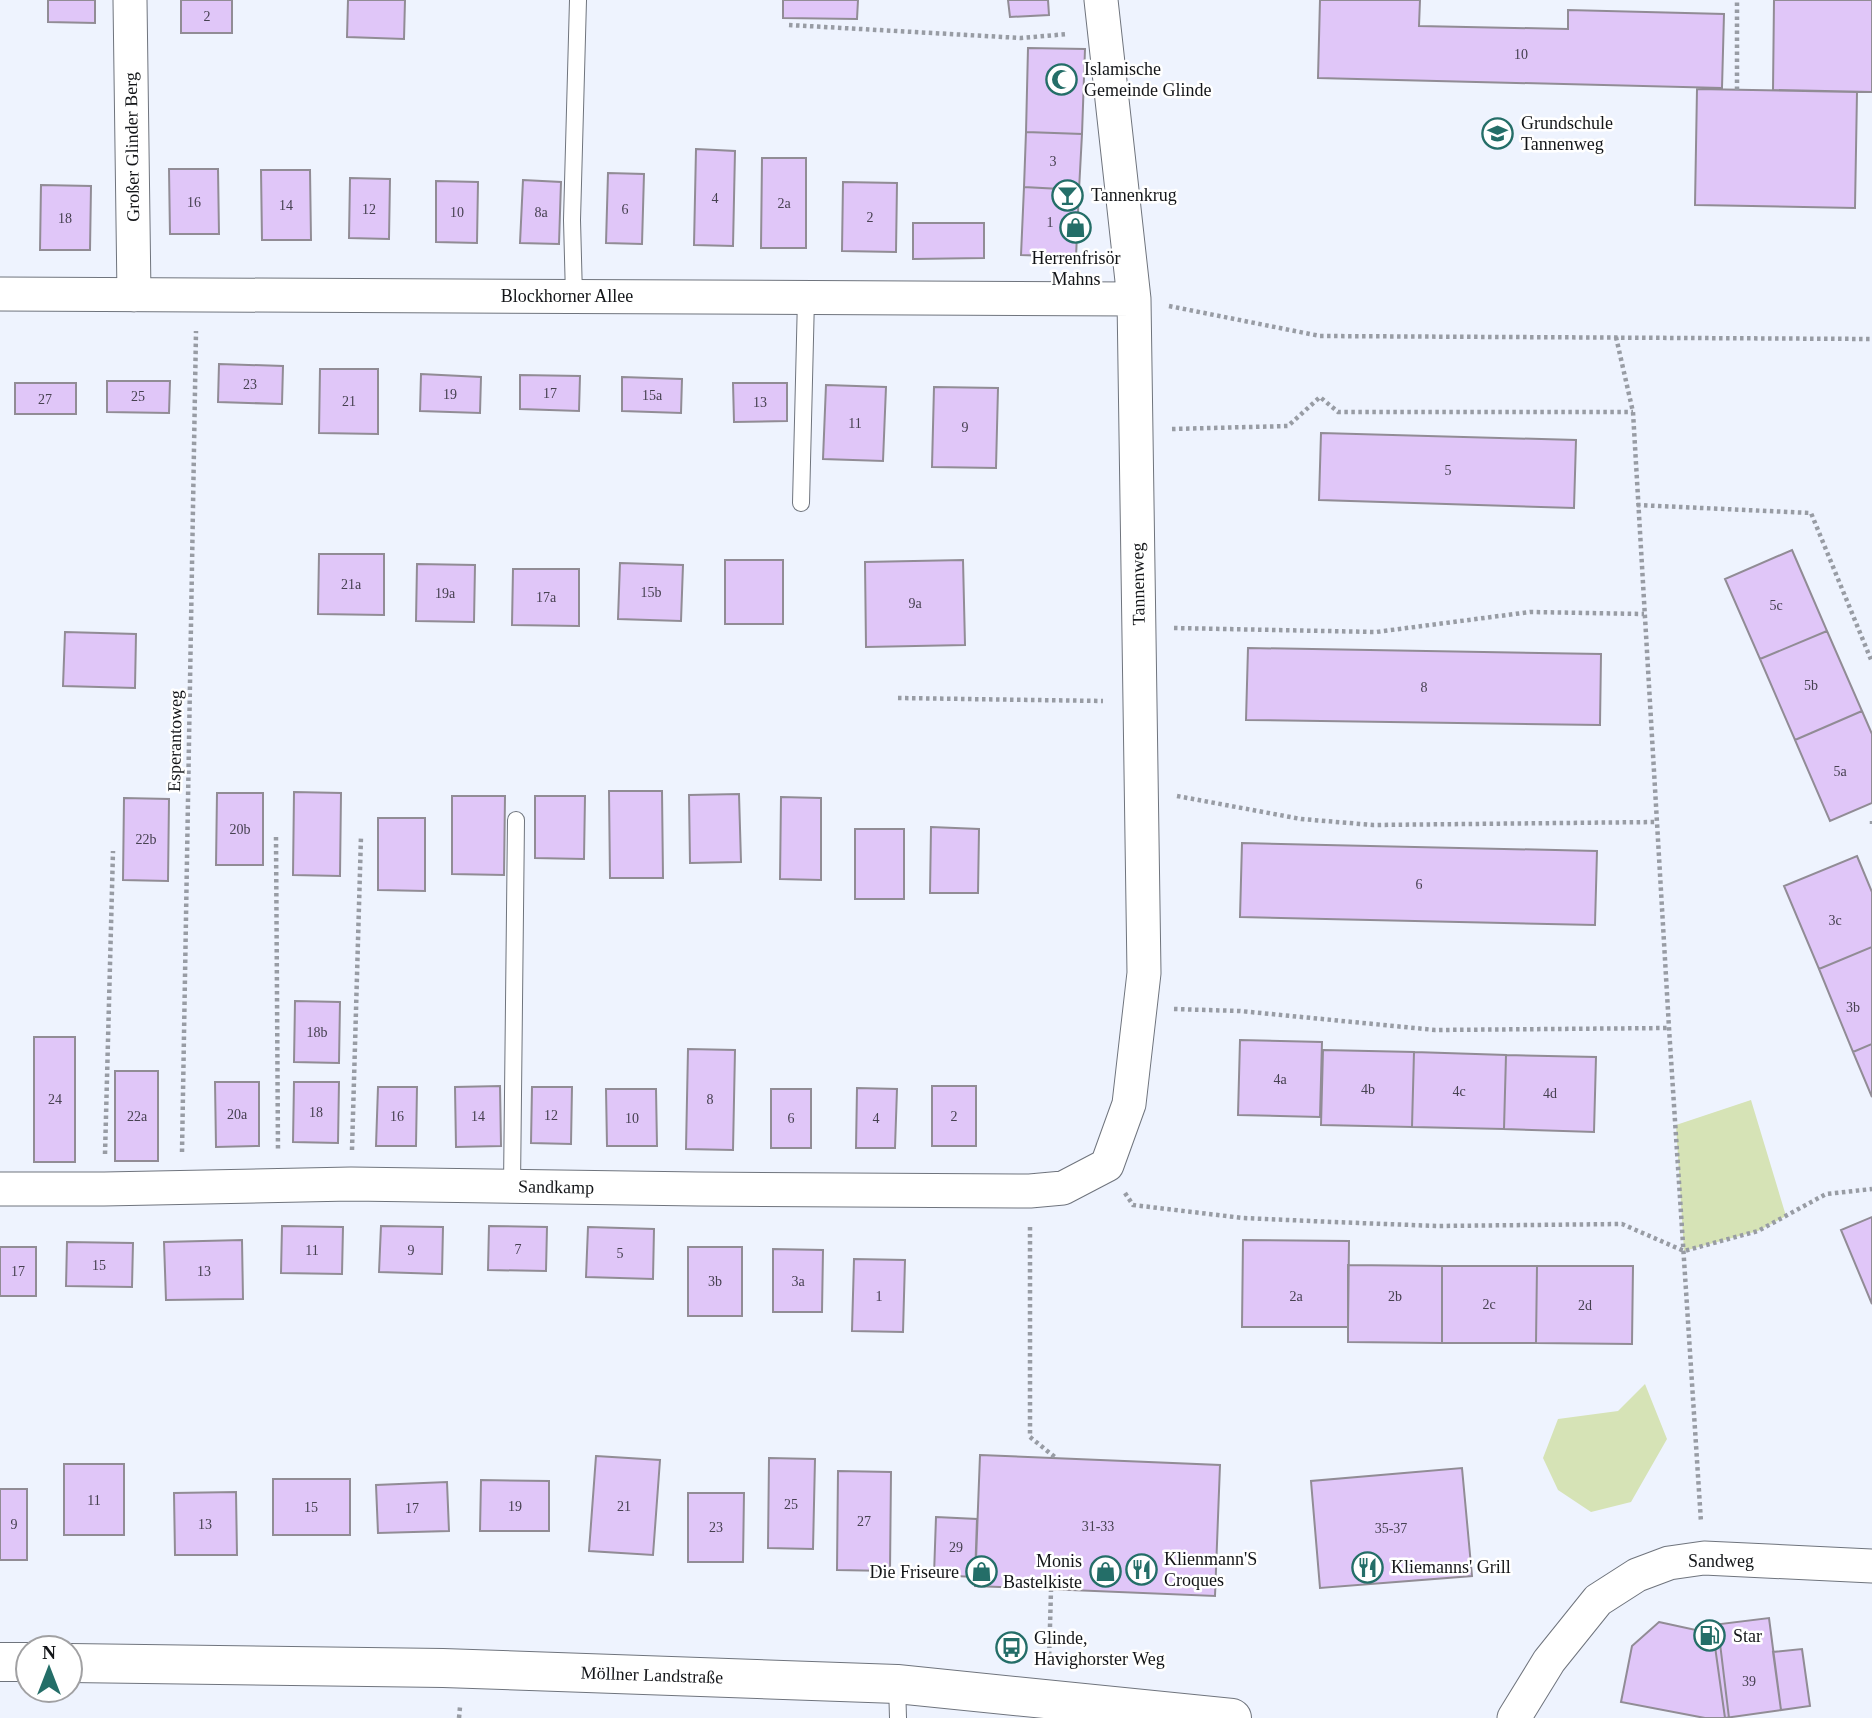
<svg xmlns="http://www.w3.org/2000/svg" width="1872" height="1718" font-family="Georgia,serif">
<rect width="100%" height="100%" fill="#eef3fe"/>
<path fill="#d6e3b6" d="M1751,1100L1786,1216L1758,1231L1684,1251L1676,1125Z
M1645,1384L1667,1439L1631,1502L1591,1512L1558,1490L1543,1458L1558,1419L1618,1411Z"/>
<path fill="#e0c6f8" stroke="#918c95" stroke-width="2" d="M48,0H95V23L48,22Z
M181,0H232V33H181Z
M348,0H405L404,39L347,37Z
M783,0H858L857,19L783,18Z
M1008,0H1048L1049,15L1010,17Z
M1320,0H1420L1419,26L1568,29V10L1724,14L1722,88L1318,78Z
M1774,0H1872V92L1773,90Z
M1028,48L1085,49L1082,134L1026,132Z
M1697,89L1857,92L1855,208L1695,205Z
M1026,132L1082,134L1079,190L1024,187Z
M696,149L735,151L733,246L694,245Z
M762,158H806V248H761Z
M169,169H218L219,234H170Z
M261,170H310L311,240H262Z
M608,173L644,174L642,244L606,243Z
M350,178L390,179L389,239L349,238Z
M523,180L561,182L559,244L520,243Z
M436,181L478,182L477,243L436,242Z
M843,182L897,183L896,252L842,251Z
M41,185L91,186L90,250H40Z
M1024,187L1079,190L1076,257L1021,255Z
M913,223H984V258L913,259Z
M219,364L283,366L282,404L218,402Z
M320,369H378V434L319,433Z
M421,374L481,377L480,413L420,411Z
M520,375L580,376L579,411L520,409Z
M622,377L682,379L681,413L622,411Z
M107,381H170L169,413L107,412Z
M15,383H76V414H15Z
M733,383H787V421L734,422Z
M826,385L886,387L883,461L823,459Z
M934,387L998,388L996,468L932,467Z
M1321,433L1576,440L1574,508L1319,500Z
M1792,550L1827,631L1760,659L1725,579Z
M319,554H384V615L318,614Z
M725,560H783V624H725Z
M963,560L965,645L866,647L865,562Z
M620,563L683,565L681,621L618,619Z
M417,564L475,565L474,622L416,621Z
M513,569H579V626L512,625Z
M1827,631L1862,711L1795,740L1760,659Z
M65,632L136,634L135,688L63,686Z
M1248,648L1601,654L1600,725L1246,720Z
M1862,711L1872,734V803L1830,821L1795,740Z
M609,791H662L663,878H610Z
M294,792L341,793L340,876L293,875Z
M217,793H263V865H216Z
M739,794L741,862L690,863L689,795Z
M452,796H505L504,875L452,874Z
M535,796H585L584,859L535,858Z
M781,797L821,798V880L780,879Z
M124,798L169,799L168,881L123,880Z
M378,818H425V891L378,890Z
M931,827L979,829L978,893H930Z
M855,829H904V899H855Z
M1242,843L1597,851L1595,925L1240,917Z
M1857,856L1872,892V947L1819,969L1784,886Z
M1872,947V1044L1853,1052L1819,969Z
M295,1001L340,1002L339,1063L294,1062Z
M34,1037H75V1162H34Z
M1240,1040L1322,1042L1320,1117L1238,1115Z
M1872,1044V1097L1853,1052Z
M688,1049L735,1050L733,1150L686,1149Z
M1323,1050L1414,1052L1412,1127L1321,1125Z
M1414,1052L1506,1055L1504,1129L1412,1127Z
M1506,1055L1596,1057L1594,1132L1504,1129Z
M115,1071H158V1161H115Z
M215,1082H259V1146L216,1147Z
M294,1082H339L338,1143L293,1142Z
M500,1086L501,1146L456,1147L455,1087Z
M932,1086H976V1146H932Z
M378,1087H417L416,1146H376Z
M532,1087H572L571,1144L531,1143Z
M857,1088L897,1089L895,1148H856Z
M606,1089H656L657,1146H607Z
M771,1089H811V1148H771Z
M1872,1217V1304L1841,1230Z
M282,1226L343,1227L342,1274L281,1273Z
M381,1226L443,1227L442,1274L379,1272Z
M489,1226L547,1227L546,1271L488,1270Z
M588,1227L654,1229L653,1279L586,1277Z
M242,1240L243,1299L166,1300L164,1242Z
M1243,1240L1349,1241L1348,1327H1242Z
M67,1242L133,1243L132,1287L66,1286Z
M0,1247H36V1296H0Z
M688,1247H742V1316H688Z
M773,1249L823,1250L822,1312H773Z
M854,1259L905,1260L903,1332L852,1331Z
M1348,1265L1442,1266V1343L1348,1342Z
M1442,1266H1537L1536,1343H1442Z
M1537,1266H1633L1632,1344L1536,1343Z
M980,1455L1220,1465L1215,1596L975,1586Z
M596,1456L660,1460L653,1555L589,1551Z
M769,1458L815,1459L813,1549L768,1548Z
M64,1464H124V1535H64Z
M1462,1468L1472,1576L1320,1588L1311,1481Z
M838,1471L891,1472L890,1571L837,1570Z
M273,1479H350V1535H273Z
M481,1480L549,1481V1531H480Z
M447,1482L449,1531L378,1533L376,1485Z
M0,1489H27V1560H0Z
M236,1492L237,1555H175L174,1493Z
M688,1493H744L743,1562H688Z
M936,1517L977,1519L975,1577L934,1575Z
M1769,1618L1781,1710L1725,1718L1712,1625Z
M1659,1622L1719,1635L1729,1718H1705L1621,1702L1632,1646Z
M1802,1649L1810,1706L1781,1710L1773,1652Z"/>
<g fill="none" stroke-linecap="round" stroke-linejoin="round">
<defs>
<path id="service" d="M574,296L572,220L578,0
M801,503L806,298
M512,1186L516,820
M897,1684L898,1718"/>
<path id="minor" d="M130,0L134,295
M0,294L1134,299
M0,1189H104L351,1184L698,1189L1030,1191L1063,1188L1107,1165L1129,1104L1144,973L1134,299L1101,0
M1514,1718L1549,1661L1598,1600L1637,1575L1669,1563L1704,1558L1872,1566"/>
<path id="secondary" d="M0,1662H28
M70,1663L443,1668L897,1684L1232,1718"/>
</defs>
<use href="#service" stroke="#6f747d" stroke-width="18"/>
<use href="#minor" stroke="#6f747d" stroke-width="35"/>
<use href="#secondary" stroke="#6f747d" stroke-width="40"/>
<path stroke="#989ca4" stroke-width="4.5" stroke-dasharray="3.5 3.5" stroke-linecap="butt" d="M789,25L1021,38L1068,34
M1737,90V0
M1169,306L1320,336L1872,339
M1616,337L1633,412L1669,1028L1701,1522
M1172,429L1288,426L1320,397L1338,412H1633
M1637,505L1811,513L1872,662
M1174,628L1376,632L1530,612L1644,614
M898,698L1103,701
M1177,796L1301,819L1373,825L1657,822
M1872,821V824
M276,837L278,1152
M1174,1009L1240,1011L1435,1030L1669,1028
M352,1150L361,836
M182,1152L196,331
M105,1154L113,851
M1125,1193L1133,1205L1243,1218L1333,1222L1438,1226L1622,1224L1684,1251L1758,1231L1826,1194L1872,1189
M1030,1227V1437L1056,1458
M1049,1662L1051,1590
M459,1718L460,1707"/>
<use href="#service" stroke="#fff" stroke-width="16"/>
<use href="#minor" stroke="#fff" stroke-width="33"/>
<use href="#secondary" stroke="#fff" stroke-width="38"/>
</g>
<defs>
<symbol id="mosque-ring" viewBox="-11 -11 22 22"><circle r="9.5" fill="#fff" stroke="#246e68" stroke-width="1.5"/><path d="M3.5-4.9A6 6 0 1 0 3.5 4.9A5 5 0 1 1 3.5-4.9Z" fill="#246e68"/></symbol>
<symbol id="school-ring" viewBox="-11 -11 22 22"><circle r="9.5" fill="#fff" stroke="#246e68" stroke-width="1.5"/><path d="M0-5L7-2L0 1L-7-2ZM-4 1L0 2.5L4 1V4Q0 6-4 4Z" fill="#246e68"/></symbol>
<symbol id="bar-ring" viewBox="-11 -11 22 22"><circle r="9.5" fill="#fff" stroke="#246e68" stroke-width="1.5"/><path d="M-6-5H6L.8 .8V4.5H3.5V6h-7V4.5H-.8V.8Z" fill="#246e68"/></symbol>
<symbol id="shop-ring" viewBox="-11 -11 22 22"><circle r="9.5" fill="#fff" stroke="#246e68" stroke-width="1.5"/><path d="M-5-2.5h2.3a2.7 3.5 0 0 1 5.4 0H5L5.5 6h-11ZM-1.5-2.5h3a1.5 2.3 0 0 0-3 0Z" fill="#246e68"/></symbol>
<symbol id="restaurant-ring" viewBox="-11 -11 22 22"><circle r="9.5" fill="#fff" stroke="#246e68" stroke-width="1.5"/><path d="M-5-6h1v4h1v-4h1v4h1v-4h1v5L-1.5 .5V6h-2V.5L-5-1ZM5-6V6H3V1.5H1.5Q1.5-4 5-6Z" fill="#246e68"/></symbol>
<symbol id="fuel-ring" viewBox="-11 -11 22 22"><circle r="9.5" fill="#fff" stroke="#246e68" stroke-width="1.5"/><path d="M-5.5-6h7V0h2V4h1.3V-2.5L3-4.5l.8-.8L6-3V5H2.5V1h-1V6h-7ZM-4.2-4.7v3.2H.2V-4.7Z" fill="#246e68"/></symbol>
<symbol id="bus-ring" viewBox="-11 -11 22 22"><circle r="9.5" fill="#fff" stroke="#246e68" stroke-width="1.5"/><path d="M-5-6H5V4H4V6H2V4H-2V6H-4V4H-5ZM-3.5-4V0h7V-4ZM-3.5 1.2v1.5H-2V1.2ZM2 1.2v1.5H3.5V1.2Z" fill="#246e68"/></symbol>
</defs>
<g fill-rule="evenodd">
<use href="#mosque-ring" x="1044" y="62" width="35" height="35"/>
<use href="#school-ring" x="1480" y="116" width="35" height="35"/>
<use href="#bar-ring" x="1050" y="178" width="35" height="35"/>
<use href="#shop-ring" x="1058" y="210" width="35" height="35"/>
<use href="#restaurant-ring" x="1350" y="1550" width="35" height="35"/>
<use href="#restaurant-ring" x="1124" y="1552" width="35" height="35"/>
<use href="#shop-ring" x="1088" y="1554" width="35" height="35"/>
<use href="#shop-ring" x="964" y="1554" width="35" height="35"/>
<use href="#fuel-ring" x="1692" y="1618" width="35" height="35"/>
<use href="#bus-ring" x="994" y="1630" width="35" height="35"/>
</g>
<g text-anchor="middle" stroke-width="5" stroke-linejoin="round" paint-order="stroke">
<g font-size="14" fill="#464150">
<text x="207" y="21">2</text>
<text x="1521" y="59">10</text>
<text x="1053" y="166">3</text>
<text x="715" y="203">4</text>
<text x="194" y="207">16</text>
<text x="784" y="208">2a</text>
<text x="286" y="210">14</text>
<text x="369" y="214">12</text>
<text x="625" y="214">6</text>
<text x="457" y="217">10</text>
<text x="541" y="217">8a</text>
<text x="870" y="222">2</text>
<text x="65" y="223">18</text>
<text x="1050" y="227">1</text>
<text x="250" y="389">23</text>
<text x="550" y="398">17</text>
<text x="450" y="399">19</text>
<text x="652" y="400">15a</text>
<text x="138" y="401">25</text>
<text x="45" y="404">27</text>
<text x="349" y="406">21</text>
<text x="760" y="407">13</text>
<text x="855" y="428">11</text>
<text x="965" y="432">9</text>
<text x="1448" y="475">5</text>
<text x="351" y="589">21a</text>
<text x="651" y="597">15b</text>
<text x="445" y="598">19a</text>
<text x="546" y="602">17a</text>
<text x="915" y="608">9a</text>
<text x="1776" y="610">5c</text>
<text x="1811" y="690">5b</text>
<text x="1424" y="692">8</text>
<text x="1840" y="776">5a</text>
<text x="240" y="834">20b</text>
<text x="146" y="844">22b</text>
<text x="1419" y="889">6</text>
<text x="1835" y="925">3c</text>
<text x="1853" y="1012">3b</text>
<text x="317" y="1037">18b</text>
<text x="1280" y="1084">4a</text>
<text x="1368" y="1094">4b</text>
<text x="1459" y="1096">4c</text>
<text x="1550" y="1098">4d</text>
<text x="55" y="1104">24</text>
<text x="710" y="1104">8</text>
<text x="316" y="1117">18</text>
<text x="237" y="1119">20a</text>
<text x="551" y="1120">12</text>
<text x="137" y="1121">22a</text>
<text x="397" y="1121">16</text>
<text x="478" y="1121">14</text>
<text x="954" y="1121">2</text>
<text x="632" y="1123">10</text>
<text x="791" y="1123">6</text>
<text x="876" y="1123">4</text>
<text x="518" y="1254">7</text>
<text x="312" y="1255">11</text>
<text x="411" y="1255">9</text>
<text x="620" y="1258">5</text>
<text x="99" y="1270">15</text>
<text x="18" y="1276">17</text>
<text x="204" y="1276">13</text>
<text x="715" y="1286">3b</text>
<text x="798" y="1286">3a</text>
<text x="879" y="1301">1</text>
<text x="1296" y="1301">2a</text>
<text x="1395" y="1301">2b</text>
<text x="1489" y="1309">2c</text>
<text x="1585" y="1310">2d</text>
<text x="94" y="1505">11</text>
<text x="791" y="1509">25</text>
<text x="515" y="1511">19</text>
<text x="624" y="1511">21</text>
<text x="311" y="1512">15</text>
<text x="412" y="1513">17</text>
<text x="864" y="1526">27</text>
<text x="14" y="1529">9</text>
<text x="205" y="1529">13</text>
<text x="1098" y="1531">31-33</text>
<text x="716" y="1532">23</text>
<text x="1391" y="1533">35-37</text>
<text x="956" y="1552">29</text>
<text x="1749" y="1686">39</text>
</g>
<g font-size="18" fill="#131518" stroke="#fff" text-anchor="start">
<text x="1084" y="75">Islamische<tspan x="1084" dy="21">Gemeinde Glinde</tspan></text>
<text x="1521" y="129">Grundschule<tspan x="1521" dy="21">Tannenweg</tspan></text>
<text x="1091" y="201">Tannenkrug</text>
<text x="1076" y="264" text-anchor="middle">Herrenfrisör<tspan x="1076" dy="21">Mahns</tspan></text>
<text x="1164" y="1565">Klienmann'S<tspan x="1164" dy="21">Croques</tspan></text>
<text x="1082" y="1567" text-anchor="end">Monis<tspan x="1082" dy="21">Bastelkiste</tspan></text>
<text x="1391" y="1573">Kliemanns' Grill</text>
<text x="959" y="1578" text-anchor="end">Die Friseure</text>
<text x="1733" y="1642">Star</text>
<text x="1034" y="1644">Glinde,<tspan x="1034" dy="21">Havighorster Weg</tspan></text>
</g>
<g font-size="18" fill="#131518" stroke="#fff">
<text transform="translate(132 147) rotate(-91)" y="6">Großer Glinder Berg</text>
<text x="567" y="302">Blockhorner Allee</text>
<text transform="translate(1138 584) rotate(-91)" y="6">Tannenweg</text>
<text transform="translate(175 741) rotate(-89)" y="6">Esperantoweg</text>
<text transform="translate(556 1187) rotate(1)" y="6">Sandkamp</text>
<text x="1721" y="1567">Sandweg</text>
<text transform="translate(652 1675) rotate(2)" y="6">Möllner Landstraße</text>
</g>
</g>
<g transform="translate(49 1669)"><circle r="33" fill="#ffffff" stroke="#a1a1a3" stroke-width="2"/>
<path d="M0-5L12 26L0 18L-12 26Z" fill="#246e68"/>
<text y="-10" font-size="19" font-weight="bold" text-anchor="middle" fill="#131518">N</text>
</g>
</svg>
